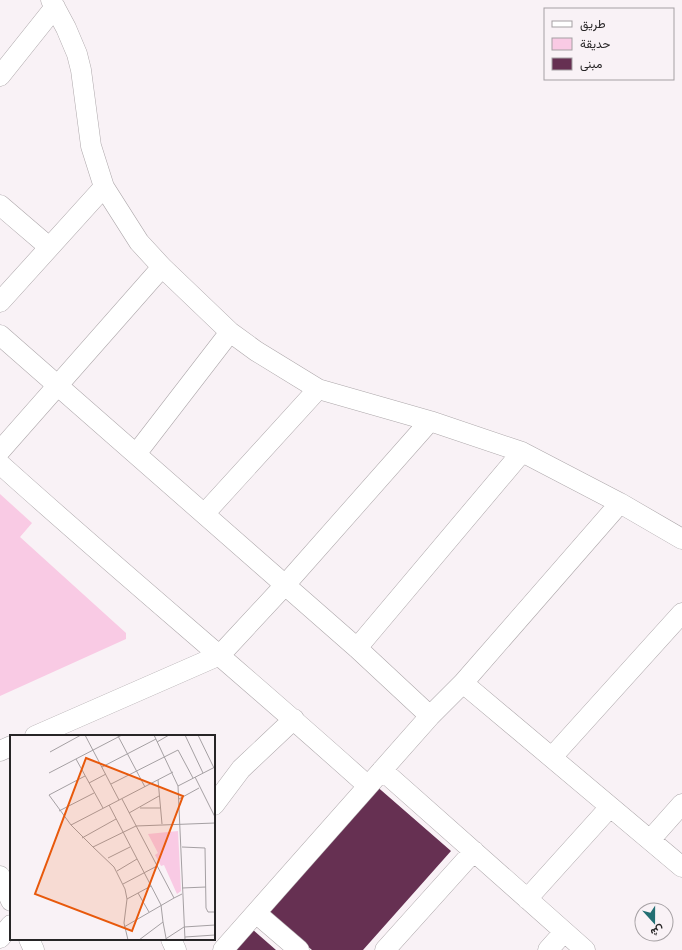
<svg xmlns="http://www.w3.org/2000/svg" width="682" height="950" font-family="Helvetica,Vazirmatn,sans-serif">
<rect width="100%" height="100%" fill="#f9f2f6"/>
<path fill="#f9cae4" d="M0,494L32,523L20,537L126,633V639L0,696Z"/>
<path fill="#663052" d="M374,784L451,851L363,950H312L264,908Z
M252,929L276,950H233Z"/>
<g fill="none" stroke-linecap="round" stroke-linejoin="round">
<defs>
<path id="minor" d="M51,0L66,28L77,54L81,70L91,146L104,187L139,242L162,267L230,332L256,351L318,389L430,421
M0,76L55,7
M0,205L49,247
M0,302L104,187
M0,335L357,648L430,716
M0,451L162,267
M136,454L230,332
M0,464C121,573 247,677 368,786
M205,513L318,389
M357,648L522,452
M463,683L682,867
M35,736L220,655L285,585L430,421L522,452L620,503L682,539
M0,751L11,746
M552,757L682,613
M382,770L585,950
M214,805L241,769L294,719
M650,840L682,804
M0,876L11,901
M527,899L610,807
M256,913L299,950
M0,938L11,925
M29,939L34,950
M171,939L176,950
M223,950L430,716L463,683L620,503
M385,950L474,851
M548,950L564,932"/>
</defs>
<use href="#minor" stroke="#ada7aa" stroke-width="21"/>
<use href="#minor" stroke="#fff" stroke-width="20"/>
</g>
<g transform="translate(10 735)">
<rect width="205" height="205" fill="#f9f2f6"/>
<path d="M168,96L171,156L167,159L154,130L151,131L145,120L148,118L138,99Z" fill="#f9cae4"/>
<path fill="none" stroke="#a5a0a3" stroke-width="1" d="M75,0L109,65M144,0L168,51L175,205M175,0L193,38M188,0L204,33M108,1L135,52M147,7L159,0M40,17L71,0M66,24L93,73M92,32L146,4M39,38L112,0M75,41L39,60L61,90L83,112L126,91L205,88M185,42L205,82M148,45L152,89M79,48L96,39M101,49L168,15L183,43M168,51L205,32M112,64L164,163L172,159M169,64L189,53M99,70L151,170L153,187L129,205M130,73H150M49,76L84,58M119,78L149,61M61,90L163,37M72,103L106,84M83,112L104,132L115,154L117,164L114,188L118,205M172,112L195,113L196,173L198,177H205M98,123L120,112M107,136L127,124M113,149L147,131M172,153L196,152M128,158L139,177M117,164L141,151M153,187L156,203M114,192L164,163M175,202L205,200M154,205L174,192L205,190"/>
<path fill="#e8590c" fill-opacity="0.15" stroke="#e8590c" stroke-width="2" d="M76,23L173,61L122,196L25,159Z"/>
<rect width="205" height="205" fill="none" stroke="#272526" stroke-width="2"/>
</g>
<rect x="544" y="8" width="130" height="72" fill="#f9f2f6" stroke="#a5a0a3"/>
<rect x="552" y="21" width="20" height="6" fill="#ffffff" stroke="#a5a0a3"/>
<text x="580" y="28" font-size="12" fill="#272526">طريق</text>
<rect x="552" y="38" width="20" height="12" fill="#f9cae4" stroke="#a5a0a3"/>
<text x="580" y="48" font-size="12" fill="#272526">حديقة</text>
<rect x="552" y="58" width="20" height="12" fill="#663052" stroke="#a5a0a3"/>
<text x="580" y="68" font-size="12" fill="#272526">مبنى</text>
<g transform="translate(654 922) rotate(159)"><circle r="19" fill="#f9f2f6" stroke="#a5a0a3"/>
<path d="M0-3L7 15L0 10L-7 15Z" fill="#236f73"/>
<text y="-6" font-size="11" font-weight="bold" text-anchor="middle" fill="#272526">ش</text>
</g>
</svg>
